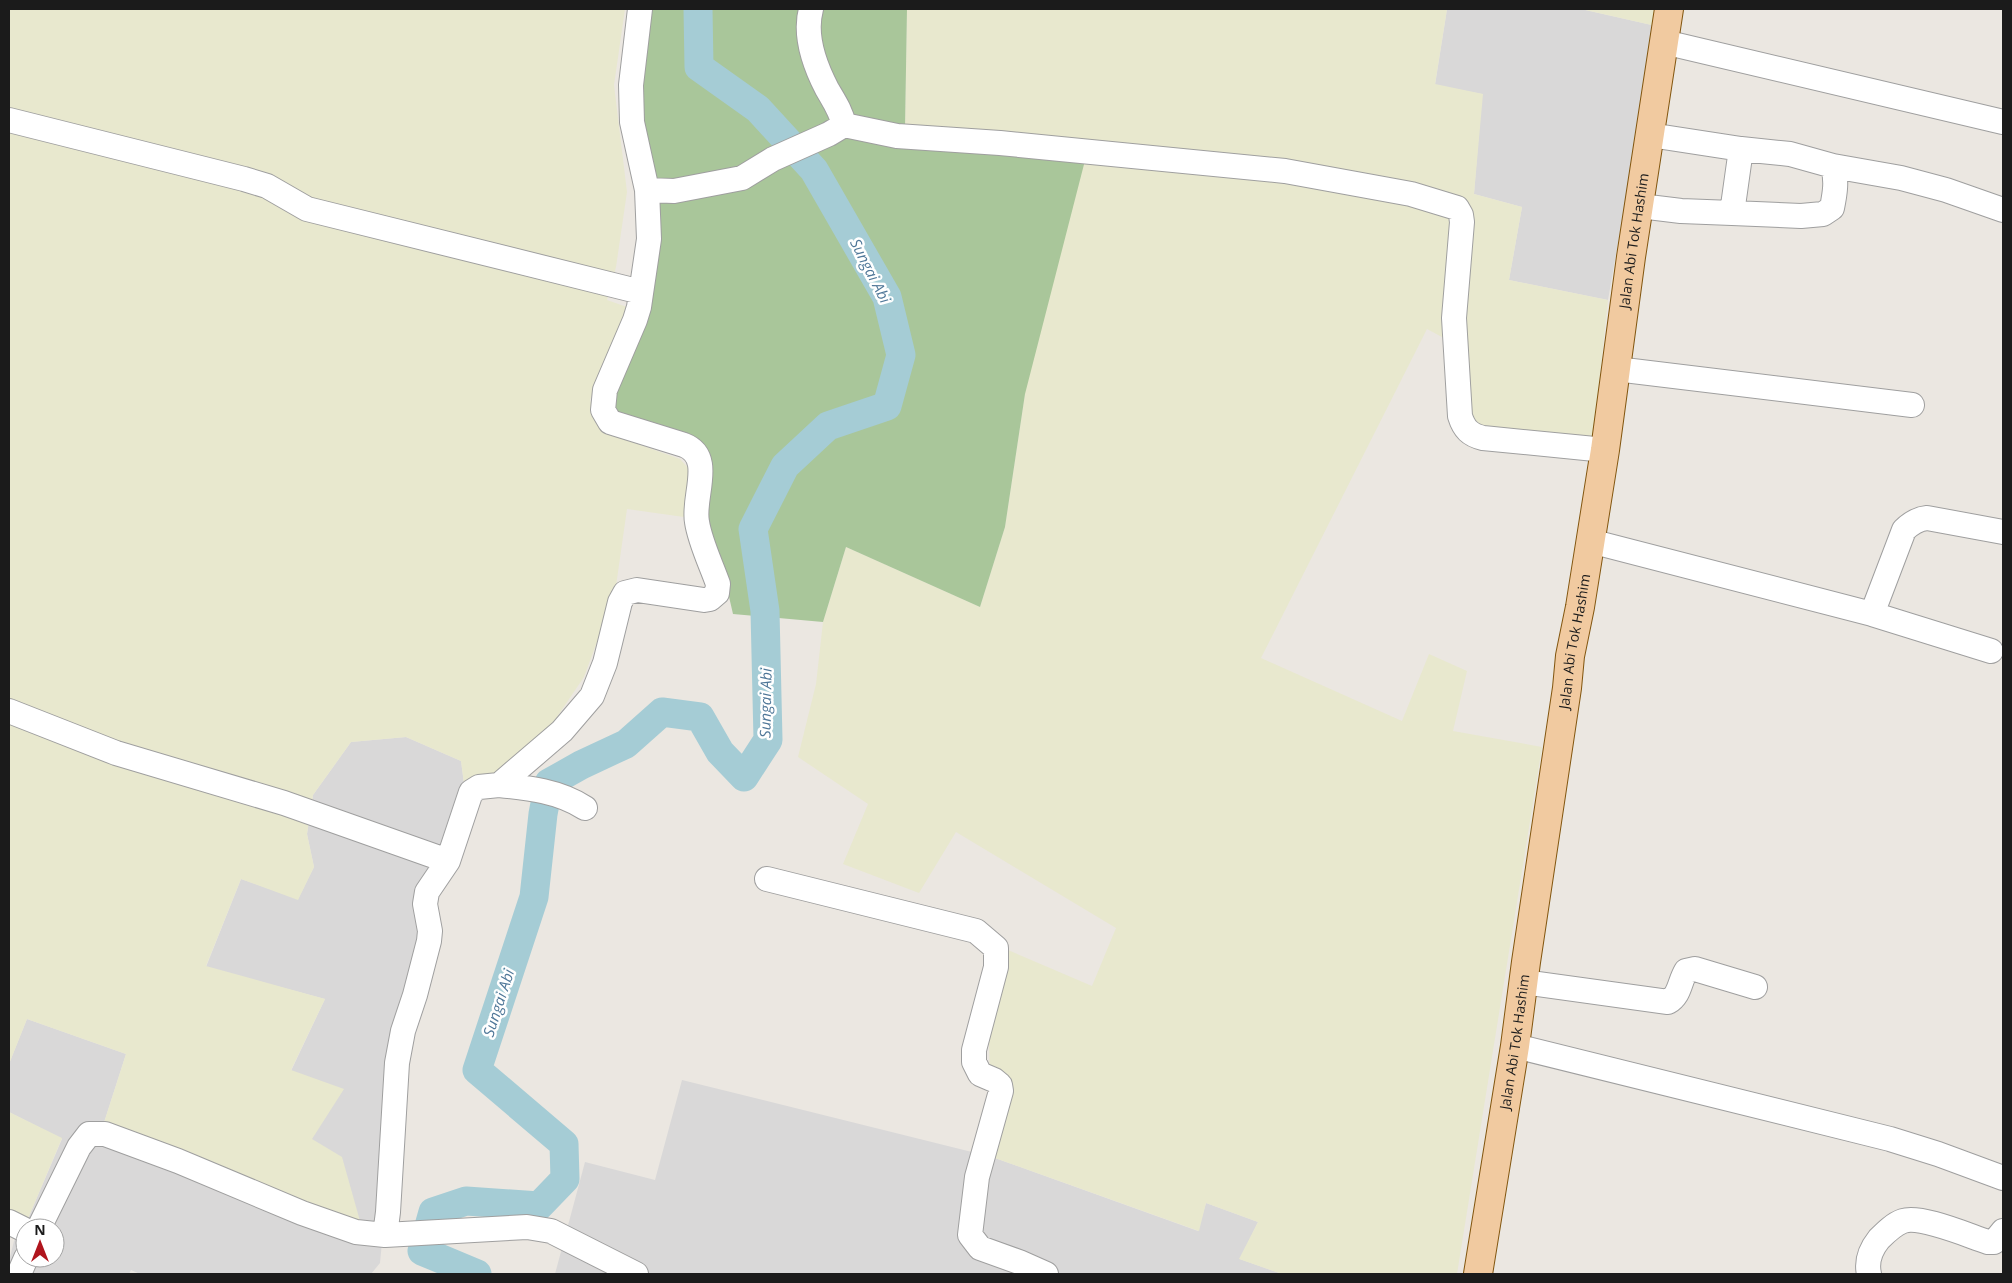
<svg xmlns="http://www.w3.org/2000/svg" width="2012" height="1283" font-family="'Open Sans',sans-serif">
<rect width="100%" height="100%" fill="#ebe7e1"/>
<path fill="#d9d8d8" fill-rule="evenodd" d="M1447,9H1581L1656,26L1608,300L1509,280L1522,207L1474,194L1482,94L1435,85Z
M406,737L461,761L465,791L430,912L396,1096L380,1263L371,1274H140L131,1270L129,1274H9V1261L14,1241L24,1228L62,1139L9,1112V1064L27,1019L126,1054L100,1135L312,1139L291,1071L325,999L206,967L241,879L298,899L314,867L307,834L313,795L351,742ZM25,1228H55V1258H25Z
M682,1080L992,1157L1198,1231L1206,1203L1258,1222L1240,1259L1282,1274H555L585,1162L655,1180Z"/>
<path fill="#e8e8ce" d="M9,9H625L614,85L627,192L616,267L607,300L627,307L590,400L601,431L680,459L691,471L684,517L627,509L615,593L584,677L515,779L465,791L461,761L406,737L351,742L313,795L307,834L314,867L298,900L241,879L206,966L325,999L291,1070L344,1089L312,1139L342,1157L360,1221L100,1135L126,1054L27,1019L9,1064Z
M907,9H1447L1435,84L1483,94L1474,194L1522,207L1509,280L1608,300L1592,448L1468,429V351L1427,329L1261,658L1402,721L1429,654L1467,671L1453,731L1542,747L1457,1274H1282L1239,1259L1258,1222L1206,1203L1199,1231L992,1157L989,1043L1008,950L1092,986L1116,928L956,832L919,893L843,864L868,804L798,757L816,684L823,622L846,547L980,607L1005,527L1025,394L905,128Z
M1581,9H1658L1656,26Z
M9,1112L62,1138L24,1228L9,1221Z"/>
<path fill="#a9c69a" d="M639,9H907L905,128L1090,141L1025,394L1005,527L980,607L846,547L823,622L733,614L724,575L703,513L705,451L614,424L609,393L650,301L630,76Z"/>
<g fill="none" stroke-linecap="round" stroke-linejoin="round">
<path stroke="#a5ccd5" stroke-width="29" d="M477,1274L422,1251L433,1212L466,1201L539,1206L565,1179L564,1144L477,1070L534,897L543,814L549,783L581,765L626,744L662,712L700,717L720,752L744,777L768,740L765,611L753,529L785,466L828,426L887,406L901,355L887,297L814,170L758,109L699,67L698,9"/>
<defs>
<path id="minor" d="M811,9C804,35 815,66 827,89C834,101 841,111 844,125L897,136L1000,143L1285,171L1411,194L1457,208L1461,215L1462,222L1454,318L1460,416C1464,429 1470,435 1483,438L1605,450
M1664,42L2003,122
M9,120L244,179L267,186L307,209L641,292
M1833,166L1901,178L1946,190L2003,210
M647,190L674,191L742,178L773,159L829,134L844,125
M1640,206L1681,211L1732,213L1741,149L1650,135
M1732,213L1801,216L1823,214L1832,208C1835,193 1837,181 1833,166L1790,154L1741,149
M1616,369L1912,405
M1590,541L1872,614L1904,530C1911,523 1917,519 1927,518L2003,532
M1872,614L1991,651
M9,711L116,753L284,803L448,861
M499,785C529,788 559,791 585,808
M767,879L976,931L996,948V967L974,1050V1062L980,1074L994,1080L1000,1085L1001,1091L977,1177L970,1235L980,1248L1019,1262L1046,1274
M1523,982L1668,1002C1680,995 1679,983 1686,971L1695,969L1755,987
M1515,1046L1890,1139L1938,1154L2003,1178
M9,1222L25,1230
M39,1228L79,1147L89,1134H105L178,1161L302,1213L356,1232L385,1235L527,1227L551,1231L636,1274
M385,1235L388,1212L397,1063L403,1031L415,995L429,941L430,931L425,904L427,892L448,861L471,792L479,787L499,785L562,731L592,696L605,663L620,602L625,593L637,590L704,600L710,599L717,593L718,584C711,564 700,542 697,522C692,497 715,457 684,445L610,422L603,410L605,390L635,320L639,307L649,239L647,190L632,122L631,85L640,9
M19,1274L26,1258
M1869,1274C1866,1261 1871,1249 1879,1239C1886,1232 1894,1224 1903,1221C1921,1215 1969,1236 1988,1242H1994L2003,1231"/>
<g id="major">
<path id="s1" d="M1478,1274L1515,1046L1526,962L1567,688L1570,656L1580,607L1605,450L1631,257L1669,9"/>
</g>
</defs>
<use href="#minor" stroke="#9f9f9f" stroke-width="26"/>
<use href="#major" stroke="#82560f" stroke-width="30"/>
<use href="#minor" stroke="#fff" stroke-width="24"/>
<use href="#major" stroke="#f1caa0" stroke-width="28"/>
</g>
<g text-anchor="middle" stroke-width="5" stroke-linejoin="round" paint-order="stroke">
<g font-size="14" fill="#1b1b1b" stroke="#fff">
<text dy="5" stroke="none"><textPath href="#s1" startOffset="1045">Jalan Abi Tok Hashim</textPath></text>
<text dy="5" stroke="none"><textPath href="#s1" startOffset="640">Jalan Abi Tok Hashim</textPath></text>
<text dy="5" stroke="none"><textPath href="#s1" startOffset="235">Jalan Abi Tok Hashim</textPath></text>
</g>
<g font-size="15" font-style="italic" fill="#4f7798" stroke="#fff">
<text transform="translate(870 271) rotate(63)" y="5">Sungai Abi</text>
<text transform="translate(766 703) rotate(-89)" y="5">Sungai Abi</text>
<text transform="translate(499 1003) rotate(-72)" y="5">Sungai Abi</text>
</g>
</g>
<rect width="2012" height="1283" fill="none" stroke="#1b1b1b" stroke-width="20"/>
<g transform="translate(40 1243)"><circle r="24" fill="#ffffff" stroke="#a4a4a4"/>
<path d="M0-4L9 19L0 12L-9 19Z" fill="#b0151d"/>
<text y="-8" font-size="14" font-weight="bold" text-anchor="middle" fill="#1b1b1b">N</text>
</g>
</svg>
